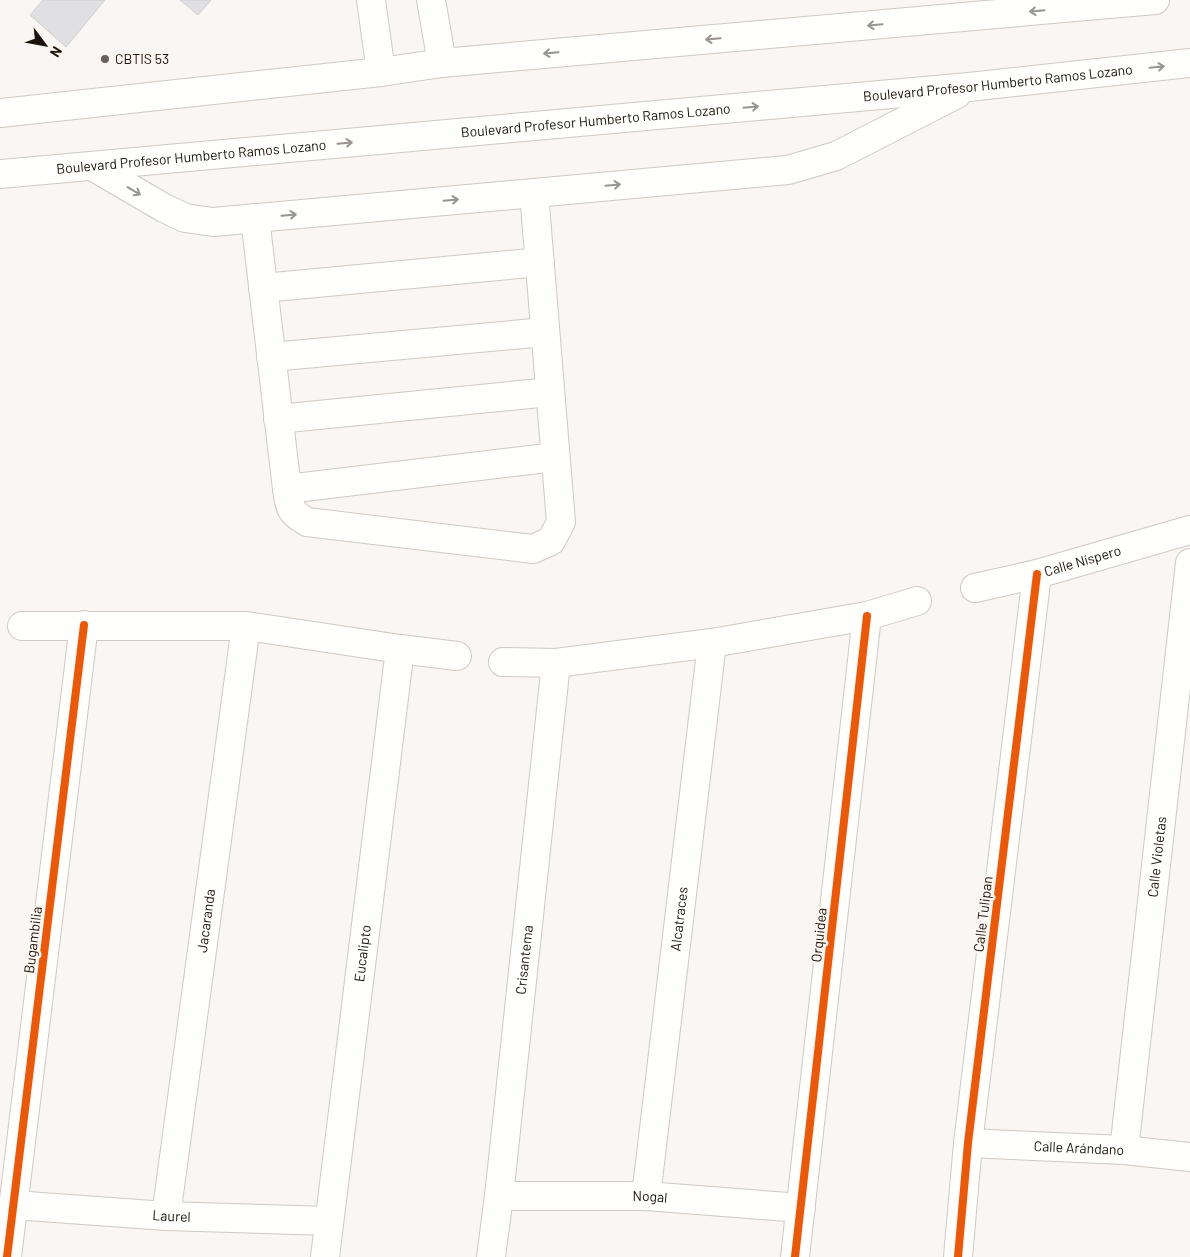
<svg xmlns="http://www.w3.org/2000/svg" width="1190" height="1257" font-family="Barlow,sans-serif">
<rect width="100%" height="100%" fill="#f9f6f3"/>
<path fill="#e0dfe2" stroke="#d0ced2" d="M43,0H105L66,47L30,15Z
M180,0H211L198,15Z"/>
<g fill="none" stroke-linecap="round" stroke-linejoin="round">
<defs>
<g id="minor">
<path d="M371,0L381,72"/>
<path d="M431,0L442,63"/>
<path d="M255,218L287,489C290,509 290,512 307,522L533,549L551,541L561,522L534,193"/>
<path d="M263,288L540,262"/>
<path d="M271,357L545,332"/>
<path d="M278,419L550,392"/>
<path d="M287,489L555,457"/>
<path id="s1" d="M975,588L1037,574L1190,530"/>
<path d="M22,626H246L400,649L457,656"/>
<path d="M503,662L556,663L712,643L867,616L917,601"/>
<path id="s2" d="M968,1143L1124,1150L1190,1157"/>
<path id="s3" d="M1124,1150L1190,563"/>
<path id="s4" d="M499,1196H646L801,1208"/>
<path id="s5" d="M646,1196L712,643"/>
<path id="s6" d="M14,1205L166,1216L329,1221"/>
<path id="s7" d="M166,1216L246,626"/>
<path d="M7,1257L84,625"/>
<path id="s8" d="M325,1257L400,649"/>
<path id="s9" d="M491,1257L499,1196L556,663"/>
<path d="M795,1257L867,616"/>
<path d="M958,1257L968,1143L1037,574"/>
</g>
<g id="major">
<path d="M0,113L381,72L442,63L1155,0"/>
<path d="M92,166L164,208L185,218L213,222L788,170L836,156L957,94"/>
<path id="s10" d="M0,174L969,87L1190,63"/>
</g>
</defs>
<use href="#minor" stroke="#cfc9c3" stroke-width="30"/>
<use href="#major" stroke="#cfc9c3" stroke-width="30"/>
<use href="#minor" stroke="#fefefd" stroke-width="28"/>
<use href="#major" stroke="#fefefd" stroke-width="28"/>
<defs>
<path id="cycleway" d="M7,1257L84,625
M795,1257L867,616
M958,1257L968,1143L1037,574"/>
</defs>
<use href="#cycleway" stroke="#fbf6f1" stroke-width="11"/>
<use href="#cycleway" stroke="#e8590c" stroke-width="8"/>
</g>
<defs><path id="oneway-shaft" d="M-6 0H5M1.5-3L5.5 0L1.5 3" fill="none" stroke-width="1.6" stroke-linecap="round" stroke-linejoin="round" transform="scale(1.25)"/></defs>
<g stroke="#989490">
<use href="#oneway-shaft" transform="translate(1037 11) rotate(175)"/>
<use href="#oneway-shaft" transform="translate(875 25) rotate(175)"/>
<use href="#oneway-shaft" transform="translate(713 39) rotate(175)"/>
<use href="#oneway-shaft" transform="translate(551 53) rotate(175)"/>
<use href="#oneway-shaft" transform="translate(1157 67) rotate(-6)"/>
<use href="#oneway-shaft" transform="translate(751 107) rotate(-5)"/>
<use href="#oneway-shaft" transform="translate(345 143) rotate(-5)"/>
<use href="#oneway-shaft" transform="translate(613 185) rotate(-5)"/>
<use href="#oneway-shaft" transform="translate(134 191) rotate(31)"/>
<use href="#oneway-shaft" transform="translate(451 200) rotate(-5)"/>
<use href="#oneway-shaft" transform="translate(289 215) rotate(-5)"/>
</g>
<circle fill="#69625c" stroke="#fbf6f1" stroke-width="2" cx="105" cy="59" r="5"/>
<g text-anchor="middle" stroke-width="5" stroke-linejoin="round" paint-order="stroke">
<g font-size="14" fill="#1c130a" stroke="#fbf6f1" text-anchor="start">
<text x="115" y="64">CBTIS 53</text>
</g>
<g font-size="14" fill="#1c130a" stroke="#fbf6f1">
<text dy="5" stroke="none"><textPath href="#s10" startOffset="1002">Boulevard Profesor Humberto Ramos Lozano</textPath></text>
<text dy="5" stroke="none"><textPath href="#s10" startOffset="598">Boulevard Profesor Humberto Ramos Lozano</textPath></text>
<text dy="5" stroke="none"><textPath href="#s10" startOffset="192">Boulevard Profesor Humberto Ramos Lozano</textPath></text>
<text dy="5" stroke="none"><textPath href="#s1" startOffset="111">Calle Níspero</textPath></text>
<text dy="5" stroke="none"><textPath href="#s3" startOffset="295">Calle Violetas</textPath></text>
<text transform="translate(983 914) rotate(-83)" y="5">Calle Tulipan</text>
<text dy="5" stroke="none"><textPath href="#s5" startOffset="279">Alcatraces</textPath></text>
<text dy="5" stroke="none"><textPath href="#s7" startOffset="298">Jacaranda</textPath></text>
<text transform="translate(819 935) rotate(-84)" y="5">Orquidea</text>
<text transform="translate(33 940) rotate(-83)" y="5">Bugambilia</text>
<text dy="5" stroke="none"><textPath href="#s8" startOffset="306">Eucalipto</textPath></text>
<text dy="5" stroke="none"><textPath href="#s9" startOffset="299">Crisantema</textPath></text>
<text dy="5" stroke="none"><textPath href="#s2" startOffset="111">Calle Arándano</textPath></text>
<text dy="5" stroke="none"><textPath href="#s4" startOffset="151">Nogal</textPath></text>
<text dy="5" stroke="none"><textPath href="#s6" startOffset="158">Laurel</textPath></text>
</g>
</g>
<g transform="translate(45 45) rotate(122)" stroke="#fbf6f1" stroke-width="4" paint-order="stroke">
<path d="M0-4L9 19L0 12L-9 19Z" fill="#1c130a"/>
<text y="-8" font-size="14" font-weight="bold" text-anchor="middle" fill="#1c130a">N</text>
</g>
</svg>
